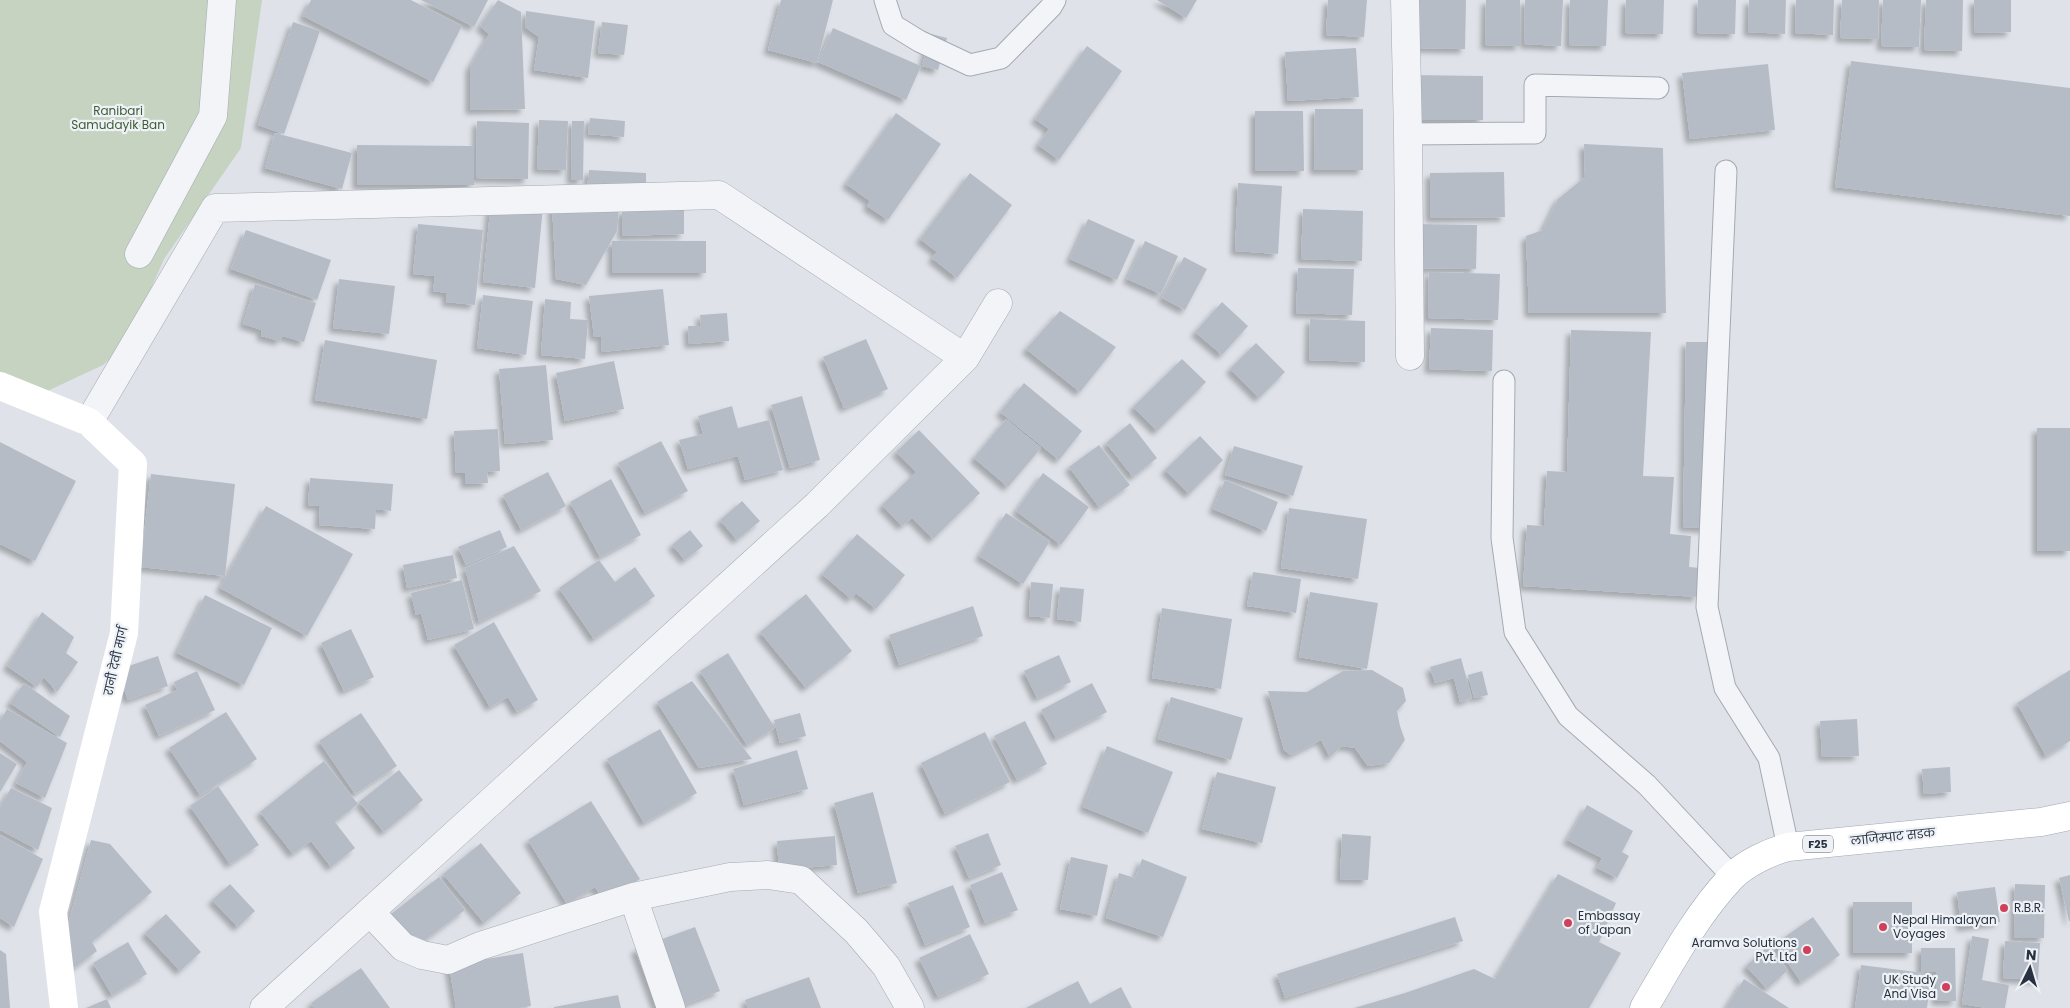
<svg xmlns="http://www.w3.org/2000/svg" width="2070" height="1008" font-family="Poppins,'Noto Sans Devanagari',sans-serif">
<defs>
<filter id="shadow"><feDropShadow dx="-4.5" dy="4.5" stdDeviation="2.5" flood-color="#0004"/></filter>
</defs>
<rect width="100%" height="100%" fill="#dfe3e9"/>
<path fill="#c5d3c0" d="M0,0H262L241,148L164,259L126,345L103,365L39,395L0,377Z"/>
<path fill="#b6bcc6" filter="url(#shadow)" d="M311,0H411L462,26L433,82L303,16Z
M421,0H488L474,27Z
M498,0L521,12L525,109L470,110V67L489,34L480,26Z
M781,0H833L817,63L768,50Z
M1157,0H1197L1186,18Z
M1328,0H1367L1364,37L1326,35Z
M1418,0H1466L1465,49L1417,48Z
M1486,0H1520V46L1485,45Z
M1525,0H1563L1561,46L1524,44Z
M1570,0H1608L1606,46L1569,45Z
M1626,0H1664L1663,34L1625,33Z
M1698,0H1736L1735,34L1697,33Z
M1749,0H1786L1785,34L1748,32Z
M1796,0H1834L1833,35L1795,33Z
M1842,0H1879L1878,39L1840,38Z
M1883,0H1921L1919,47L1881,46Z
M1926,0H1963L1962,51L1924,50Z
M1974,0H2011V32L1975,33Z
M526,11L595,21L588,78L534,70L539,37L525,27Z
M293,22L320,31L284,134L258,125Z
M602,22L628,25L624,55L598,53Z
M833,28L921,66L906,100L818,62Z
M931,34L947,38L938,70L922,66Z
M1087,46L1122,71L1059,160L1038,145L1049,129L1035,119Z
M1356,48L1359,97L1288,101L1285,52Z
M1851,61L2070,88V216L1835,187Z
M1768,64L1775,130L1690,139L1682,73Z
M1410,75L1483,76V120H1409Z
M1315,109H1363V170H1314Z
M1255,111H1303L1304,171H1255Z
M896,113L941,144L888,220L867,206L870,201L846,184Z
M590,118L625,121L624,137L588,134Z
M539,120L568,121L566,170L537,169Z
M477,121L529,123L528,179L476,178Z
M572,121H584L583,180H571Z
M275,133L352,153L342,189L265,168Z
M1584,144L1663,148L1666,313H1529L1526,236L1543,230L1558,199L1585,177Z
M357,145L474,146V185H357Z
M589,170L646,173V193L587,190Z
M1504,172L1505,217L1430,218V173Z
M970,173L1012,205L957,278L932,258L937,252L920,239Z
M1238,183L1282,186L1278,254L1235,251Z
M491,202L543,207L535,288L483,282Z
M552,204L619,208L617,231L586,285L556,279Z
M684,208V234L622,236V210Z
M1303,209L1363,211L1362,261L1301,259Z
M1088,219L1135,240L1117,280L1070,259Z
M418,224L483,230L475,305L446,302L447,293L433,291L435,276L413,274Z
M1415,224L1477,225L1476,269L1415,268Z
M246,230L331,260L317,300L231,269Z
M612,241H706V273H612Z
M1145,241L1178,256L1161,294L1127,279Z
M1184,257L1207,269L1185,310L1162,298Z
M1298,268L1354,269L1352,315L1296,313Z
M1429,272L1500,274L1498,320L1428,318Z
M339,279L395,286L389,334L333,328Z
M255,284L316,303L304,342L282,336L280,341L261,336L262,330L243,324Z
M663,289L669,345L602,352L601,336L594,337L589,296Z
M483,295L533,301L526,355L477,348Z
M545,299L571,302L570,319L588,320L585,359L541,355Z
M1222,302L1248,326L1222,355L1195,332Z
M1060,311L1116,347L1080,392L1026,349Z
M727,313L729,341L689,344L688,326H701L700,315Z
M1310,319L1365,321V362L1309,360Z
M1431,328L1493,330L1492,371L1429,369Z
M1571,330L1651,332L1643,476L1674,477L1670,534L1691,536L1689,567L1700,568L1698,597L1523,586L1527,525L1544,526L1547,471L1567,472Z
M866,339L888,389L844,408L823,357Z
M325,340L437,360L427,419L315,400Z
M1686,342H1721L1717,529L1683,527Z
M1256,343L1285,372L1259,398L1230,369Z
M1182,359L1206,382L1157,431L1133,407Z
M614,361L624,409L565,421L556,373Z
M546,365L553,440L505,444L499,369Z
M1024,383L1082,431L1059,460L1000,412Z
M802,396L820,460L790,468L771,405Z
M732,406L738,428L769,420L783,470L745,480L738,456L688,469L679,440L703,434L698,416Z
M1006,419L1041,448L1008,487L974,458Z
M1130,423L1157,458L1133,477L1106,443Z
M2037,428H2070V551H2037Z
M498,429L500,471L487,472L488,483L465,484V473H456L454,431Z
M919,430L980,493L933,539L912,518L902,526L882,505L916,472L896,452Z
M1200,436L1223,460L1189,494L1165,470Z
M661,441L688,491L645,513L618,463Z
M0,442L76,481L35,561L0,544Z
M1099,445L1130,485L1099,507L1069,467Z
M1234,446L1303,466L1293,496L1225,475Z
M548,472L566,506L521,530L503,495Z
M1043,473L1089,507L1061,545L1016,511Z
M151,474L235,484L225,576L140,567Z
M310,478L393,484L391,511L376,509L375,529L319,525L320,506L308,505Z
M611,479L641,535L600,557L570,502Z
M1225,480L1278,502L1266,531L1213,509Z
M742,501L760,521L737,540L720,520Z
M266,506L353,554L307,636L220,588Z
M1289,508L1367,519L1358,579L1281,568Z
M1006,513L1050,541L1023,584L979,556Z
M500,530L507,547L466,565L458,547Z
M690,530L703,546L685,560L672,545Z
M857,534L905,575L876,609L856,593L851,599L822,574Z
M514,546L541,591L479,622L465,568Z
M453,555L457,578L407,588L403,565Z
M599,560L615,582L635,567L655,596L594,639L559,588Z
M1253,572L1301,579L1296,613L1247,606Z
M462,580L474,629L428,640L421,613L416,615L411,593Z
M1031,582L1053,584L1050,618L1029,616Z
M1060,587L1084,589L1081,622L1057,619Z
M1310,592L1378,603L1367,669L1299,657Z
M806,594L852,651L806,688L760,632Z
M205,595L272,628L244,685L177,653Z
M973,606L983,636L899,665L889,635Z
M1162,608L1232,619L1221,689L1152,678Z
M42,612L74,637L66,653L78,662L57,692L44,677L37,687L7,666Z
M494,622L538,700L517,712L508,697L490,707L454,645Z
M351,629L374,677L344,691L321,643Z
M728,653L775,728L747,745L700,671Z
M1059,655L1071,682L1037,698L1024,671Z
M158,656L168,686L128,700L117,670Z
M1461,658L1472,698L1460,702L1454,678L1435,683L1430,667Z
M1372,670L1403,688L1406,701L1397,711L1400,726L1405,740L1389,763L1368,766L1355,748L1342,746L1330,757L1321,740L1291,755L1284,750L1268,691L1307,692L1343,671Z
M2070,670V741L2046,756L2017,703Z
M197,671L215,710L159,736L145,705L177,690L174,682Z
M1482,671L1488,695L1474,698L1468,675Z
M692,681L752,759L699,768L657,702Z
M24,683L70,716L60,737L10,703Z
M1092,683L1107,712L1056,738L1041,710Z
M1171,697L1243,718L1231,760L1158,739Z
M7,709L67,743L45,798L16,783L27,762L0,741V721Z
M226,712L257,759L200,795L169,748Z
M361,713L397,766L355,794L319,741Z
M800,713L806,736L780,743L774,720Z
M1857,719L1859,756L1822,757L1820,721Z
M1025,721L1047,764L1017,780L994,736Z
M660,729L697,793L644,823L607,759Z
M985,732L1010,782L945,814L921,763Z
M1107,746L1173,772L1148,833L1083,807Z
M797,750L808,789L744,805L733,769Z
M0,753L17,764L0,792Z
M324,761L358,804L335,822L355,848L331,867L311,841L293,854L260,812Z
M1950,767L1951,792L1924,794L1922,769Z
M399,770L423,800L384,832L359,802Z
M1217,772L1276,787L1262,843L1202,829Z
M218,786L259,845L230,864L190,806Z
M11,788L52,808L38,850L0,830V807Z
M873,792L897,883L858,893L834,803Z
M591,801L640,879L605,902L595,887L567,904L528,840Z
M1587,805L1633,831L1622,852L1629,856L1617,878L1597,868L1602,858L1567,840Z
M988,833L1001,865L969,878L955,846Z
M1342,834L1371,836L1368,880L1340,879Z
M0,835L43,859L14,927L0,918Z
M835,836L837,865L779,870L777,841Z
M91,840L110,844L152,892L92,942L97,951L74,968L64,939Z
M481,843L521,893L484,923L443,874Z
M1071,857L1108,865L1097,916L1060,909Z
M1142,859L1187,877L1163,937L1106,918L1119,873L1135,878Z
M1002,872L1018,910L985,923L970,885Z
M1558,874L1616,903L1599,942L1621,953L1589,1008H1354L1405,993L1474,969L1495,979Z
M2070,875V921H2069L2059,878Z
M439,877L465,910L416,947L391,914Z
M230,884L255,911L238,927L212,900Z
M2015,884L2045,885L2044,938H2014Z
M953,885L970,927L925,945L908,903Z
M1995,887L2000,922L1961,927L1957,892Z
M1853,902H1912V953H1853Z
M166,914L201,952L180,971L145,933Z
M1455,917L1463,941L1285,998L1277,974Z
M1813,917L1840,955L1801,982L1775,944Z
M695,927L720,991L675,1008H657L635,949Z
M970,934L989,974L938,997L919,958Z
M1972,936L1989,939L1982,980L2009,985L2005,1008H1987L1962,1004Z
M2005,941L2040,943L2038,980L2003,978Z
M128,942L147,974L112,995L93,963Z
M1767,947L1788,970L1767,989L1746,966Z
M1921,948H1955L1956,1001H1936V972H1921Z
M0,950L6,954L10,1008H0Z
M523,953L531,1006L519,1008H456L449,965Z
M1861,965L1932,974L1927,1008H1855Z
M361,968L390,1008H314L311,1003Z
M809,977L821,1008H748L745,1000Z
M1744,979L1789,1008H1726Z
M1078,981L1090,1004L1121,987L1132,1008H1026Z
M618,995L621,1008H554V1007Z
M107,999L111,1008H86Z"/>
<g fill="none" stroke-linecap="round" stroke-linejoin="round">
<defs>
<path id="lane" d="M885,0L893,25L919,41L970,65L1001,58L1051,7L1055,0
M1408,134L1535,133V85L1658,88
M1726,171L1707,607L1725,688L1769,758L1788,847
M1504,381L1502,538L1515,632L1568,716L1647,785L1732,876"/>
<path id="street" d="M1405,0L1408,134L1410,356
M139,254L213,116L222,0
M89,422L215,208L719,195L965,358
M633,897L671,1008
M370,912L403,947L422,955L448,960L480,946L633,897L730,877L768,875L801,880L856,931L886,966L910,1008
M264,1008L817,505L965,358L998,303"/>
<path id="primary" d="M1644,1008C1670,964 1696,915 1731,878C1744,864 1769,852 1788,847L2041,822L2070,816"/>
</defs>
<use href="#lane" stroke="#a4aab3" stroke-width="23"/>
<use href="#street" stroke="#a4aab3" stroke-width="29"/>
<use href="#primary" stroke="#9ea8b5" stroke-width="29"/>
<use href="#lane" stroke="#f2f4f7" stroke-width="21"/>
<use href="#street" stroke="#f2f4f7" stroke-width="28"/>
<path stroke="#fff" stroke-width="28" d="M0,386L89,422L133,464L124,633L53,912L64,1008"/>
<use href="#primary" stroke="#fff" stroke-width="28"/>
</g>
<g fill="#d1405a" stroke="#eef2f6" stroke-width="2">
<circle cx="2004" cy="908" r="5"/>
<circle cx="1568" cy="923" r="5"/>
<circle cx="1883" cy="927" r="5"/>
<circle cx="1807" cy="950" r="5"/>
<circle cx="1946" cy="987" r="5"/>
</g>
<g text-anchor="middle" stroke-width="4.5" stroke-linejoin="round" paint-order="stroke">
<rect fill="#eef2f6" stroke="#636b77" stroke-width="1" x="1803" y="835.5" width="30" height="17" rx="4"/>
<g font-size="11" font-weight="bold" fill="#273140">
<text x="1818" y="848">F25</text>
</g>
<g font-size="12" fill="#3d5c34" stroke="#eef2f6">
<text x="118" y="115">Ranibari<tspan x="118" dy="14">Samudayik Ban</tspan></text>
</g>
<g font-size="12" fill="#273140" stroke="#eef2f6">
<text transform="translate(116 661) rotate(-77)" y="4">रानी देवी मार्ग</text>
<text transform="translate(1893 837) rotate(-6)" y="4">लाजिम्पाट सडक</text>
</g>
<g font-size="12" fill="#273140" stroke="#eef2f6" text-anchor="start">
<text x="2014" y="912">R.B.R.</text>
<text x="1578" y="920">Embassay<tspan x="1578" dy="14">of Japan</tspan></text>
<text x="1893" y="924">Nepal Himalayan<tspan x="1893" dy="14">Voyages</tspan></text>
<text x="1797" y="947" text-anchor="end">Aramva Solutions<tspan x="1797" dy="14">Pvt. Ltd</tspan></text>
<text x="1936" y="984" text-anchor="end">UK Study<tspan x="1936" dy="14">And Visa</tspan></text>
</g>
</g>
<g transform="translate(2030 968) rotate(5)" stroke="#eef2f6" stroke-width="4" paint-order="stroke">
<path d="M0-4L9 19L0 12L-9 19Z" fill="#273140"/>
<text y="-8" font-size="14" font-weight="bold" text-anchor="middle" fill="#273140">N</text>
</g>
</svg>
